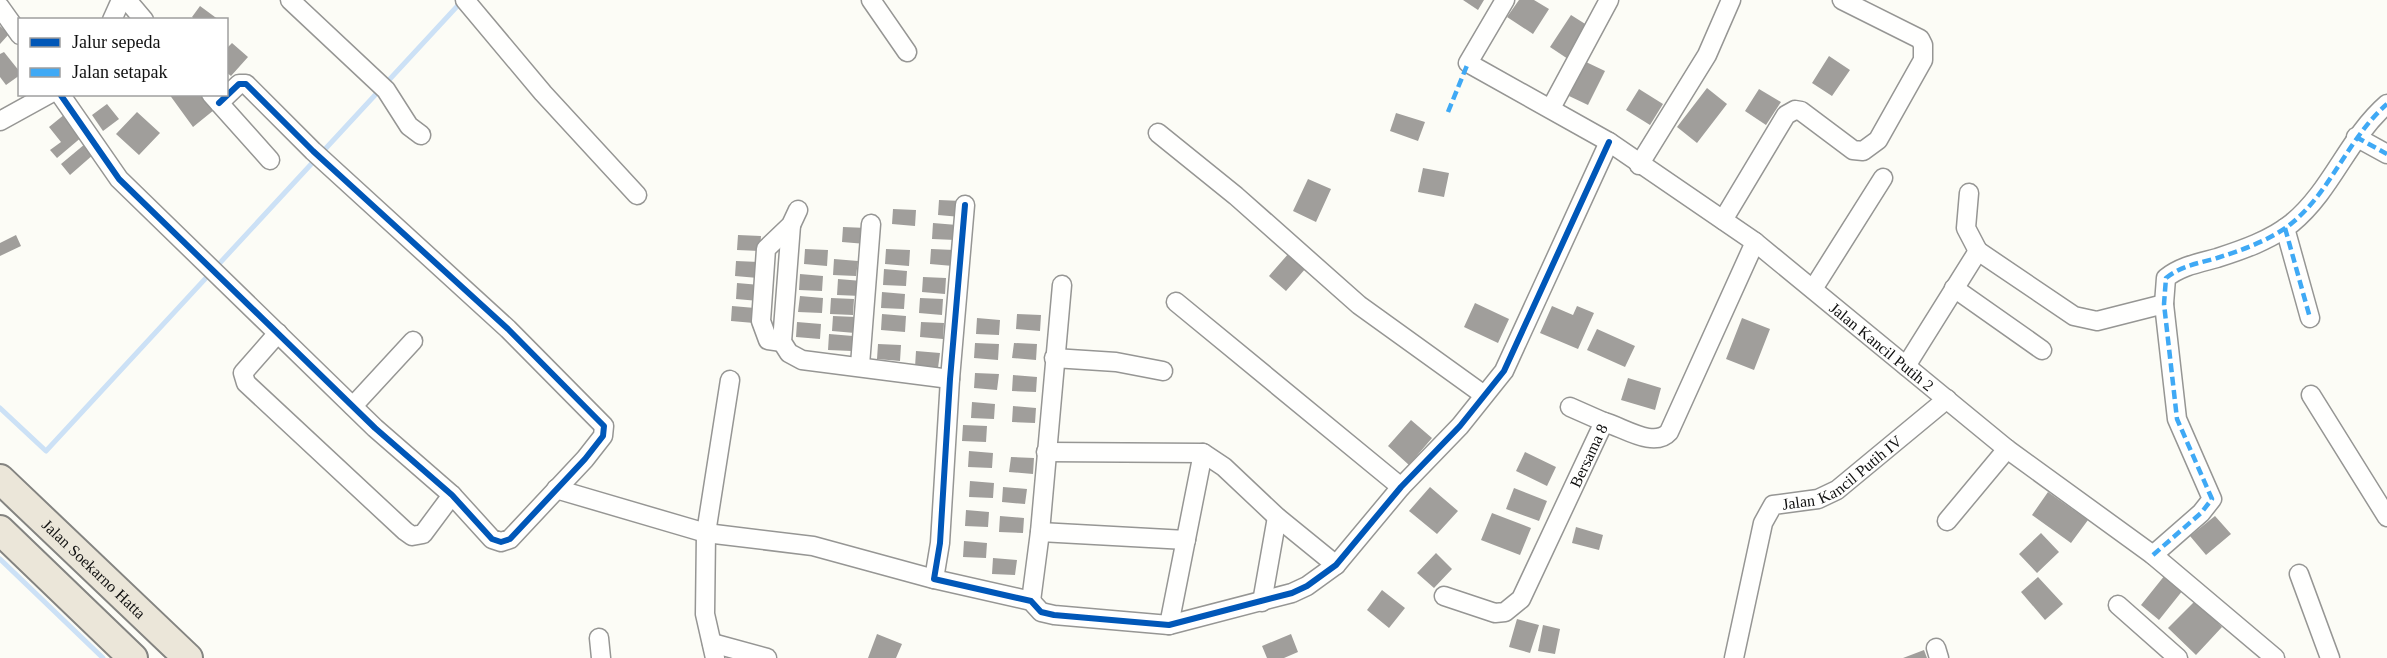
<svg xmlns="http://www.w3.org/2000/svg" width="2387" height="658" font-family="Georgia,serif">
<rect width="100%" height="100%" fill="#fcfcf6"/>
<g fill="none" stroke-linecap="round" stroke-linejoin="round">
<path stroke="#cce1f6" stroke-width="5" d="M0,408L46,451L462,1
M0,559L103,658"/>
</g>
<path fill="#a09e9b" d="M1463,0H1484L1478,10Z
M1519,0H1534L1549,9L1533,34L1507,17Z
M200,6L219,20H196L192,17Z
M1571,15L1590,27L1568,59L1550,47Z
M0,26L9,34L0,44Z
M232,43L248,57L231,76L226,72V49Z
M4,52L20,72V75L6,85L0,77V54Z
M1829,56L1850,70L1832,96L1812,83Z
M1586,62L1605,71L1588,105L1569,96Z
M1707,88L1727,104L1697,143L1677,127Z
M1639,89L1663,104L1650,125L1626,110Z
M1759,89L1781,102L1766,125L1745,111Z
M169,94H201L214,110L193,127Z
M107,104L119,119L103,131L92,115Z
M137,112L160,133L139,155L116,134Z
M1396,113L1425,122L1418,141L1390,131Z
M65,114L83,136L57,158L50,150L61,142L49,127Z
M85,144L94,154L70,175L61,164Z
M1423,168L1449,173L1444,197L1418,192Z
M1308,179L1331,189L1316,222L1293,211Z
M939,200L962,201L961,217L938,215Z
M893,209L916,210L915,226L892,224Z
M933,223L957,225L956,240L932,239Z
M843,227L867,228L866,244L842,242Z
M16,235L21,246L0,256V243Z
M738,235L761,236L760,251L737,250Z
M805,249L828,250L827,266L804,264Z
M886,249L910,250L909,266L885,264Z
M931,249L954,250L953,266L930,264Z
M1289,253L1306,268L1286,291L1269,276Z
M834,259L858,261L856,276L833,275Z
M736,261L759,262L758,278L735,276Z
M884,269L907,271L906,286L883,285Z
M800,274L823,276L822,291L799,290Z
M923,277L946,278L945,294L922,292Z
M838,279L862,281L861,296L837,295Z
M737,283L760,285L759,301L736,299Z
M882,292L905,294L904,309L881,308Z
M800,296L823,298L822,313L798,312Z
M831,298L854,299L853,315L830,314Z
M920,298L943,299L942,315L919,313Z
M1475,303L1509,319L1498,343L1464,327Z
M732,306L755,308L754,323L731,321Z
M1552,306L1573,315L1577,306L1594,313L1578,349L1540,333Z
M882,314L906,316L905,332L881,330Z
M1017,314L1041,315L1040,331L1016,329Z
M833,316L856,317L855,333L832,331Z
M977,318L1000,320L999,335L976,334Z
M1742,318L1770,329L1754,370L1726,359Z
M797,322L821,324L820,339L796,337Z
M921,322L944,323L943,339L920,337Z
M1597,329L1635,346L1625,367L1587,350Z
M829,334L853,336L852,351L828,350Z
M975,343L999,344L998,360L974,358Z
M1014,343L1037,344L1036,360L1012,358Z
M878,344L901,345L900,361L877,359Z
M916,351L940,353L938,368L915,367Z
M975,373L999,374L997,390L974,388Z
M1013,375L1037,377L1036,392L1012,391Z
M1628,378L1661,388L1655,410L1621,400Z
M972,402L995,404L994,419L971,418Z
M1013,406L1036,408L1035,423L1012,422Z
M1411,420L1432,438L1409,465L1388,446Z
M963,425L987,426L986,442L962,441Z
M969,451L993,453L992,468L968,467Z
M1525,452L1556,467L1547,486L1516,471Z
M1011,457L1034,458L1033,474L1009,472Z
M970,481L994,483L993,498L969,497Z
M1003,487L1027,489L1025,504L1002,502Z
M1430,487L1458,511L1437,534L1409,511Z
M1514,488L1547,501L1539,521L1506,509Z
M2048,492L2088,520L2071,543L2032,515Z
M966,510L989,512L988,527L965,526Z
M1492,513L1531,528L1520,555L1481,540Z
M1000,516L1024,518L1023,533L999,532Z
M2215,516L2231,534L2206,555L2190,536Z
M1576,527L1603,535L1599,550L1572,543Z
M2041,533L2059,552L2037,573L2019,554Z
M964,541L987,543L986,558L963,557Z
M1436,553L1452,569L1434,588L1417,573Z
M993,558L1017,560L1015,575L992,574Z
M2165,575L2183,590L2159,620L2141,605Z
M2038,577L2063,604L2045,620L2021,592Z
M1382,590L1405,608L1389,628L1367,610Z
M2195,601L2222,627L2196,655L2168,628Z
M1517,619L1539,625L1530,653L1509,647Z
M1543,625L1560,629L1555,654L1538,651Z
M877,634L902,644L896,658H868Z
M1291,634L1298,652L1284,658H1267L1262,646Z
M1924,650L1927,658H1903Z"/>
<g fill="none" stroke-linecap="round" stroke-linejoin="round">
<defs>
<g id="minor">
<path d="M127,0L144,20"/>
<path d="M290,0L386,90L409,126L421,135"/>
<path d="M465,0L543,93L637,195"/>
<path d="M871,0L907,52"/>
<path id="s1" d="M1505,0L1468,63L1609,142L1755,242L2007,449L2153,555L2275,658"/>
<path d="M0,7L20,35"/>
<path d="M112,20L121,0"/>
<path d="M60,94L119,179L375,428L452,495L492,539L501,542L510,539L585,459L603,436L604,426L508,329L313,151L246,84H239L219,103"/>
<path d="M211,94L270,160"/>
<path d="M1551,108L1609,0"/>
<path d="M0,121L49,94"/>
<path d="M1158,133L1236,196L1359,305L1484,395"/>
<path d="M2356,137L2387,154"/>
<path d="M1639,165L1707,55L1731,0"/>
<path d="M1969,193L1966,228L1978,251"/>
<path d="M965,205L950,379L940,543L934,579L1031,601L1041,612L1054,615L1169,625L1292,593L1307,586L1336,565L1401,487L1460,426L1504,371L1609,142"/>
<path d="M1723,220L1786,115L1795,110L1801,111L1853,150L1863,151L1878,140L1923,60V45L1920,39L1842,0"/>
<path d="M791,225L782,342L789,353L802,360L950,379"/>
<path d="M2285,228L2310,318"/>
<path d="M1954,288L2042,350"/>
<path d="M1813,289L1883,178"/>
<path d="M1176,302L1401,487"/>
<path d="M278,333L243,373L246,383L405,531L412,536L423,534L452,495"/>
<path d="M782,342L768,340L761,321L766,249L791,225L798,210"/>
<path d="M1054,358L1116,362L1163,371"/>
<path d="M860,365L871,224"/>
<path d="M1906,366L1978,251L2074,316L2097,321L2164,304"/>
<path d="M2311,395L2387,517"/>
<path d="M353,406L413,341"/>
<path d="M1570,407L1604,422"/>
<path d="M1046,452L1203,453L1224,467L1277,517L1336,565"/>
<path d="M556,489L706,533L813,546L934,579"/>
<path d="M1947,521L2007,449"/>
<path d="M1040,532L1186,540"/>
<path d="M2153,555L2201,513L2212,499L2177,419L2164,304L2166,278C2181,266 2199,263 2217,258C2242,250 2271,240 2292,223C2332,190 2348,138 2387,104"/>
<path d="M2299,574L2330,658"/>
<path id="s2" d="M1444,596L1495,613L1505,612L1521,599L1604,422C1623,427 1654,449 1669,432L1755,242"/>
<path d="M1031,601L1040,532L1062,285"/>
<path d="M1262,602L1277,517"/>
<path d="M2118,605L2178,658"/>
<path d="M1169,625L1203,453"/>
<path d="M599,638L601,658"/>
<path d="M712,643L767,658"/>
<path d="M1936,648L1939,658"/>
<path d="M715,658L705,614L706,533L730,380"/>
<path id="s3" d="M1734,658L1763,523L1773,505L1818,499L1837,490L1947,399"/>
</g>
<g id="trunk">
<path id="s4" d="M0,479L188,658"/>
<path d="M0,530L133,658"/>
</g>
</defs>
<use href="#minor" stroke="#969694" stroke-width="21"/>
<use href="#trunk" stroke="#848481" stroke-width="32"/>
<use href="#minor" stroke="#fffffe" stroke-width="18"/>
<use href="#trunk" stroke="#ebe6d9" stroke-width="28"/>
<path stroke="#3fa9f5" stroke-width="4.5" stroke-dasharray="9 4.5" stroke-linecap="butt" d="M1448,112L1468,63
M2356,137L2387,154
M2285,228L2310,318
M2153,555L2201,513L2212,499L2177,419L2164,304L2166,278C2181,266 2199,263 2217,258C2242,250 2271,240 2292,223C2332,190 2348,138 2387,104"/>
<defs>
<path id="cycleway" d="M60,94L119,179L375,428L452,495L492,539L501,542L510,539L585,459L603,436L604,426L508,329L313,151L246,84H239L219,103
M965,205L950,379L940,543L934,579L1031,601L1041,612L1054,615L1169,625L1292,593L1307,586L1336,565L1401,487L1460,426L1504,371L1609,142"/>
</defs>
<use href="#cycleway" stroke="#fff" stroke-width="10"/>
<use href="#cycleway" stroke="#0057b8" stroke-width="6"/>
</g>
<g text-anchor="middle" stroke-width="6" stroke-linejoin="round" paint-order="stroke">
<g font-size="16" fill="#101010" stroke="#fff">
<text dy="6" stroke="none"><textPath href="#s1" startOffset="576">Jalan Kancil Putih 2</textPath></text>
<text dy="6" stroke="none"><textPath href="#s2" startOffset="243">Bersama 8</textPath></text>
<text dy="6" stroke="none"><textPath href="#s3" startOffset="237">Jalan Kancil Putih IV</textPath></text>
<text dy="6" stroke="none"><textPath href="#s4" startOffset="130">Jalan Soekarno Hatta</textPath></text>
</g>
</g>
<rect x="18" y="18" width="210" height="78" fill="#ffffff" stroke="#9f9f9f" stroke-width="1.5"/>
<rect x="30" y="38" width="30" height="9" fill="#0057b8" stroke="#9f9f9f" stroke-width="1.5"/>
<text x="72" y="48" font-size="18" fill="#101010">Jalur sepeda</text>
<rect x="30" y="68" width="30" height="9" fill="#3fa9f5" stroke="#9f9f9f" stroke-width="1.5"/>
<text x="72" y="78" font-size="18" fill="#101010">Jalan setapak</text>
</svg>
